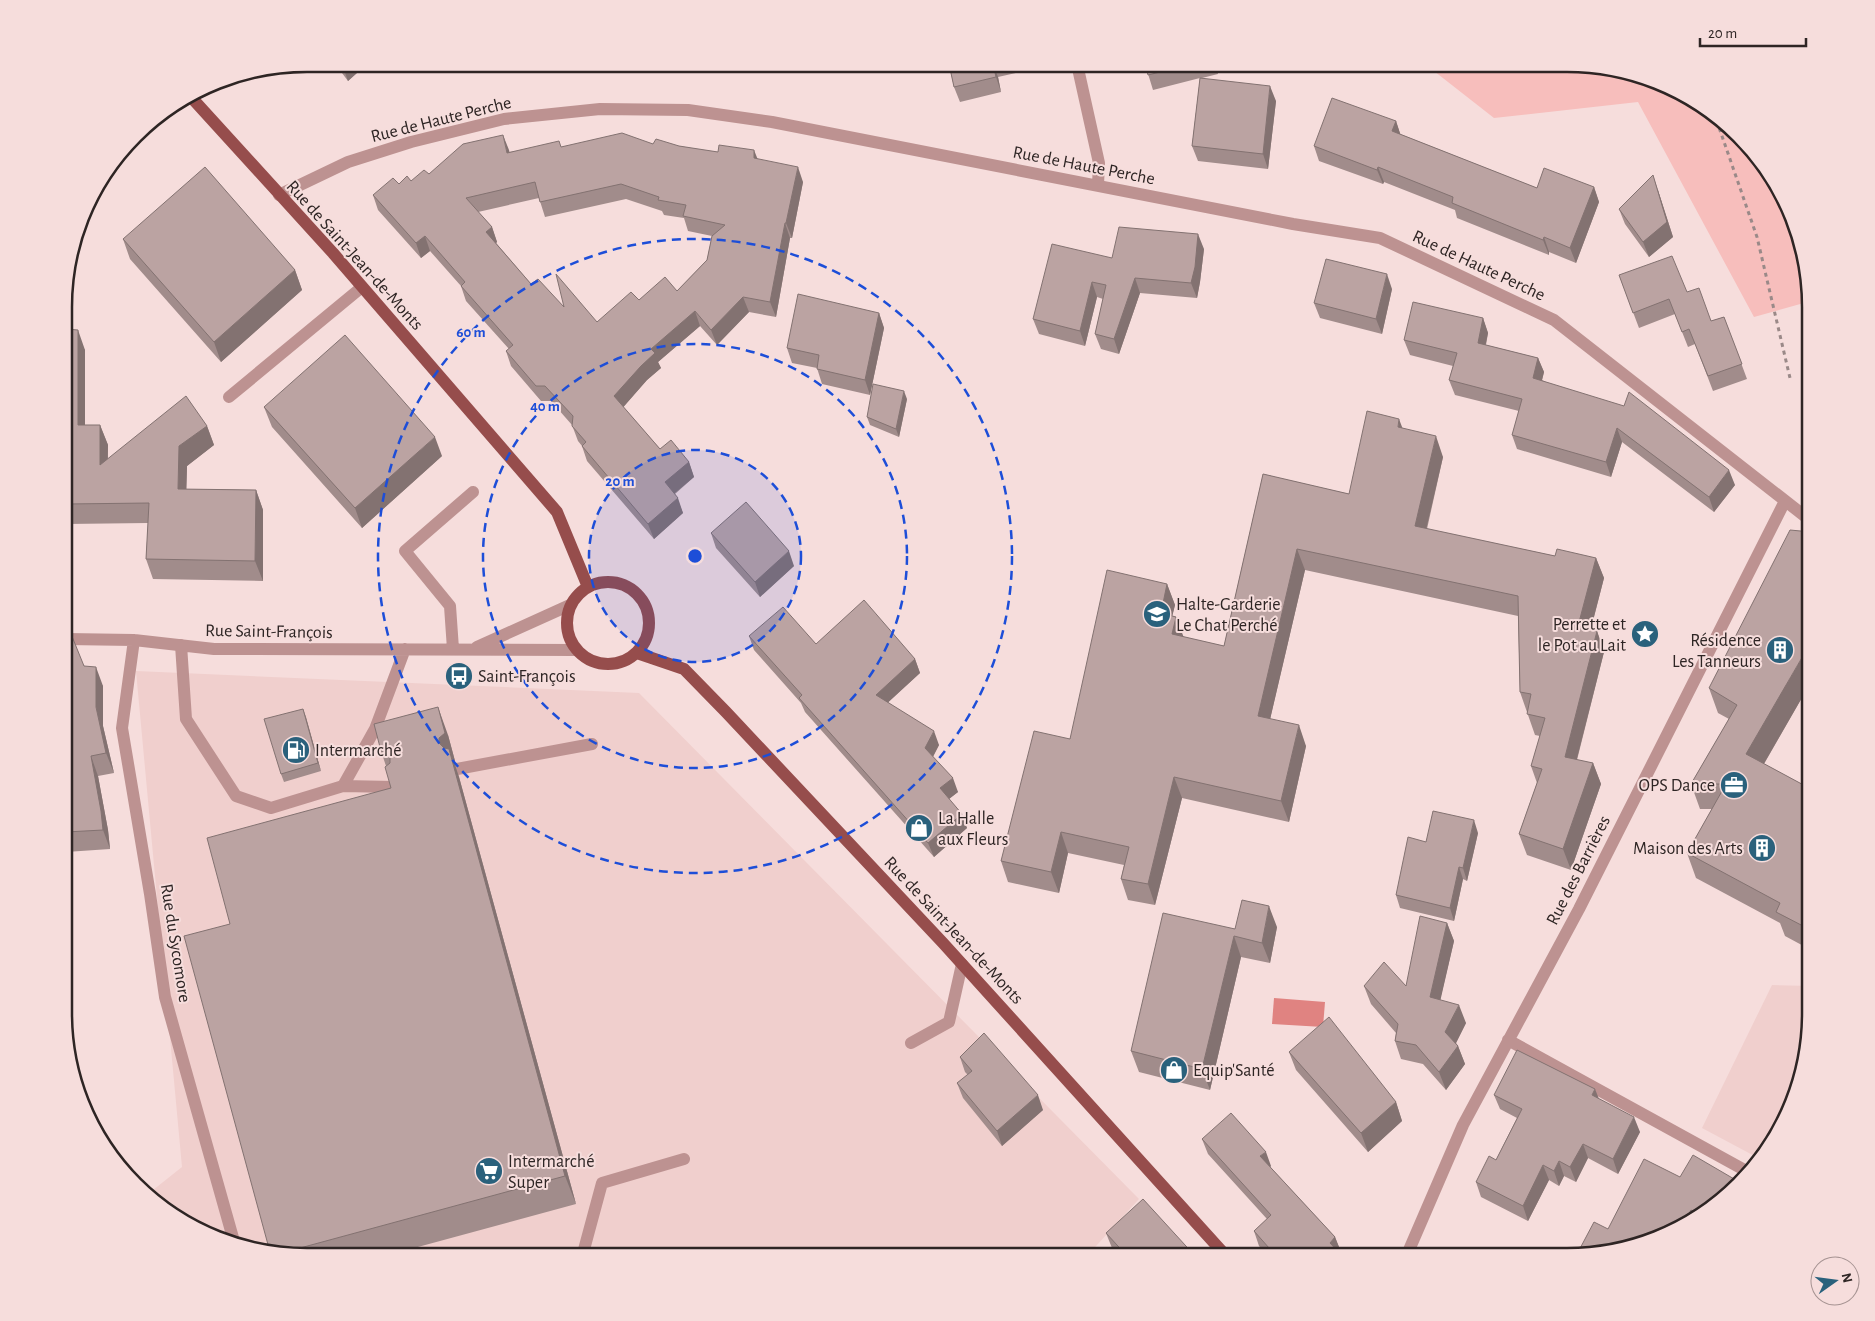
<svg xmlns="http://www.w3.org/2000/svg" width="1875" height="1321" font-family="'Alegreya Sans',sans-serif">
<rect width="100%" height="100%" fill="#f6dddc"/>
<path fill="#f0cfcd" d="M136,671L639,693L1139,1199L1086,1257H292L229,1244L159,1207L148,1194L182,1167Z
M1772,985L1811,986V1029L1798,1092L1762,1160L1702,1128Z"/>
<path fill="#f7bebc" d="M1425,64H1583L1646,77L1716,114L1751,147L1786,200L1811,292V301L1754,317L1638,102L1494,118Z"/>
<path fill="#e08381" d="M1274,998L1325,1002L1323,1027L1272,1024Z"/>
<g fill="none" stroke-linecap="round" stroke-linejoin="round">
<path stroke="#9a8988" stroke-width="3" stroke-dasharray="4 4" stroke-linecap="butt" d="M1714,113L1757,237L1790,378"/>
<path stroke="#bd9291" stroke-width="12" d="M1077,64L1099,163L1098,185
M279,195L348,162L411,142L504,119L600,109L688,110L772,122L1293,224L1380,238L1554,320L1811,521
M229,397L362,287
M66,639L134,640L214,649L576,650
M134,640L122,728L150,894L165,997L235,1245
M181,645L186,719L236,796L271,808L343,786L375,729L405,649
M477,647L570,605
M453,649L450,606L405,551L473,492
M457,769L592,744
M343,786L393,787
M1508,1040L1750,1173
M911,1043L949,1022L962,964
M582,1257L602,1183L684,1159
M1406,1257L1463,1125L1579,909L1785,501"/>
<path stroke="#964d4c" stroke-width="12" d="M191,97L333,253L557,512L588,587
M567 623a41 41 0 1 1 82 0a41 41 0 1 1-82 0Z
M637,653L684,669L726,712L943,943L1227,1257"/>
</g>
<path fill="#a18c8b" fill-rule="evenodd" d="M330,64H367L348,81L342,73H338Z
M949,64H1023L1024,71L998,77L1001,92L960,102L954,87Z
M1145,64H1216L1218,74L1202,78L1276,101L1268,169L1198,161L1192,146L1200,78L1153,90Z
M1396,121L1400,134L1537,188L1594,187L1599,202L1576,263L1549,252V255L1457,218L1455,210L1384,182L1383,184L1319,161L1314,146Z
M653,144L679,146L757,159L803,182L792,238H790L776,317L749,312L717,345L700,326L658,362L661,368L647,380L623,407L660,449L689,462L694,477L675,494L683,513L654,539L587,461L582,446L578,441L572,425L551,401H541L511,366L506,351L509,349L466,301L461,286L430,251L421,258L378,210L373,195L399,184L411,181L429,174L509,150V152L561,147ZM539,198L545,217L626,199L662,211L664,215L684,218L688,231L712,236L707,260L677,291L639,300L597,322L564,307L531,284L496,243L497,242L492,227L478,212Z
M1658,190L1673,237L1649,257L1625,224L1619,209Z
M123,239L295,270L302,290L221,362L130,259Z
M1204,249L1200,282L1197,298L1140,293L1119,354L1101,349L1095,334L1103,299L1097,297L1085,346L1039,334L1033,319L1112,258Z
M1619,275L1687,292L1711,321L1724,317L1747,379L1713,391L1695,344L1688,347L1675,314L1639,328Z
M1392,289L1382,334L1320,318L1314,303Z
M879,313L884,328L870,395L822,384L817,368L792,363L787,348Z
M1483,318L1488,333L1486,345L1538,358L1544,372L1542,380L1735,485L1714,512L1622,442L1611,477L1517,449L1512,435L1519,411L1455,395L1449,380L1453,366L1410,355L1404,340Z
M66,329L85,350V425H100L108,445V459L207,426L214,445L187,466L186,489L256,490L263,510V581L153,579L146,559L148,523L66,524Z
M907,399L899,437L870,425L867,417Z
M264,407L442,456L362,528L272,427Z
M1403,428L1443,457L1427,529L1555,556L1596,558L1604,578L1591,629L1597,631L1604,652L1577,760L1593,763L1601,784L1571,870L1527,855L1519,834L1537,783L1531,766L1540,736L1535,735L1520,692L1518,616L1305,570L1270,719L1306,746L1289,822L1182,798L1155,905L1128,900L1121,879L1124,865L1068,853L1059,893L1008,882L1001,861L1070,739L1167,584L1175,605L1172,616L1176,617L1183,637L1224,646L1263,474L1349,494Z
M711,533L794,566L760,597L716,548Z
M66,634L84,666L103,686V726L114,773L98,776L108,830L110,849L66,852Z
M749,636L816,644L915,659L920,673L888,702L939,745L933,757L958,792L949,799L967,828L934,857L805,712L801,703L754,650Z
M1811,682L1764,764L1811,789V950L1785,936L1780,923L1696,878L1687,853L1712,809H1700L1691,784L1729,719L1718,713L1709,688Z
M303,709L321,771L284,782L281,774Z
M448,735L455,761L454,762L459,777L576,1204L381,1257H292L270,1252L230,924L391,788L386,766L381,751Z
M1478,833L1467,881L1463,879L1454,921L1400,908L1396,895L1426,842Z
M1447,923L1454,941L1440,1000L1466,1023L1456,1043L1458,1046L1465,1064L1446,1090L1423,1064L1401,1059L1395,1041L1396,1033L1371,1004L1364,986H1406Z
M1277,927L1270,963L1241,957L1210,1090L1139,1072L1131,1051L1235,929Z
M1289,1052L1396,1102L1402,1121L1368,1152L1296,1070Z
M960,1057L1043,1110L1002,1146L963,1098L957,1083L968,1075L965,1072Z
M1494,1095L1598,1098L1640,1132L1618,1174L1588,1158L1576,1182L1564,1176L1559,1186L1549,1180L1528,1221L1481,1197L1476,1182L1496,1160L1517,1118L1500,1109Z
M1202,1139L1271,1166L1270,1167L1335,1237L1341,1252L1339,1253L1343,1257H1269L1259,1246L1254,1231L1267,1219L1208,1154Z
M1680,1177L1728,1197L1675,1232L1630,1249Z
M1106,1233L1196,1257H1120L1112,1248Z"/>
<path fill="#837271" d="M342,64H367L348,81Z
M993,64L998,77L1001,92L996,77Z
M1270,86L1276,101L1268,169L1263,154Z
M1396,121L1401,136L1392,131Z
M503,135L509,150L513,168L507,153Z
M754,150L760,165L754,158Z
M798,167L803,182L792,238L786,223Z
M1378,167L1384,182L1383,184L1377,170Z
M1653,175L1673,237L1649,257L1643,242Z
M1594,187L1599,202L1576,263L1570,248Z
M785,223L790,238L776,317L770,302Z
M492,227L497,242L492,247L486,232Z
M1198,234L1204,249L1200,282L1197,298L1191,283Z
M425,236L430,251L421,258L416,243Z
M1544,237L1549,252V255L1543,240Z
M295,270L302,290L221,362L214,342Z
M1387,274L1392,289L1382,334L1376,319Z
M1135,278L1140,293L1119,354L1114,339Z
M1092,282L1097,297L1085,346L1080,331Z
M743,297L749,312L717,345L711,330Z
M695,311L700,326L658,362L661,368L647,380L620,411L614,396L651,349Z
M879,313L884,328L870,395L865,380Z
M1483,318L1488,333L1483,357L1478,343Z
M78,330L85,350V445L78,425Z
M1538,358L1544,372L1539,392L1533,378Z
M904,391L907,399L899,437L896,429Z
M1399,419L1407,440L1398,427Z
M100,425L108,445L107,485L100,465Z
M207,426L214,445L187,466L186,509L178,489L179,446Z
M1617,428L1622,442L1611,477L1606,462Z
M1436,436L1443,457L1422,547L1415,526Z
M435,437L442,456L362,528L355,508Z
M689,462L694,477L670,497L665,482Z
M1729,470L1735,485L1714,512L1709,497Z
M256,490L263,510V581L255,561Z
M678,498L683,513L654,539L648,524Z
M1297,549L1305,570L1266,737L1258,716Z
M789,551L794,566L760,597L755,582Z
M1596,558L1604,578L1586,647L1578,626Z
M1167,584L1175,605L1168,634L1161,613Z
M1176,617L1184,638L1172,634Z
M1597,631L1604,652L1572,778L1565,757Z
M1811,642V682L1755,779L1746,754Z
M915,659L920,673L881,709L876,695Z
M96,667L103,686V726L114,773L106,753L96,707Z
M438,707L448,735L455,761L454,762L459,777L576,1204L565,1176L439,743Z
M303,709L306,717L321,771L318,763Z
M1299,725L1306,746L1289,822L1281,801Z
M934,731L939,745L930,762L925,748Z
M91,756L98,776L108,830L110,849L103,830Z
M1593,763L1601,784L1571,870L1563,849Z
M1174,777L1182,798L1155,905L1148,884Z
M953,778L958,792L945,802L940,788Z
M962,814L967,828L934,857L928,843Z
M1474,820L1478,833L1467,881L1463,868Z
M1061,832L1068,853L1059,893L1051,872Z
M1459,867L1463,879L1454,921L1450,908Z
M1269,906L1277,927L1270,963L1262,943Z
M1811,916V944L1805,927Z
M1447,923L1454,941L1437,1015L1430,997Z
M1234,936L1241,957L1210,1090L1202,1069Z
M1459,1005L1466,1023L1452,1051L1445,1032Z
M1458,1046L1465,1064L1446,1090L1439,1072Z
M1595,1089L1601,1104L1592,1095Z
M1038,1095L1043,1110L1002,1146L997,1131Z
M1396,1102L1402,1121L1368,1152L1361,1133Z
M1634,1117L1640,1132L1618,1174L1613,1159Z
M1583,1144L1588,1158L1576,1182L1570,1167Z
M1266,1152L1271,1166L1266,1171L1260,1156Z
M1559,1161L1564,1176L1559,1186L1554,1171Z
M1543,1165L1549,1180L1528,1221L1523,1206Z
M1691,1210L1694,1219L1680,1229Z
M1661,1230L1663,1237L1657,1239Z
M1335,1237L1341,1252L1336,1257L1330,1243Z"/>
<path fill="#bba3a2" stroke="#837271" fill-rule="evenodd" d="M949,64H993L996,77L954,87Z
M1145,64H1192L1148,75Z
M1200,78L1270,86L1263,154L1192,146Z
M1332,98L1396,121L1392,131L1537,188L1544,168L1594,187L1570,248L1544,237L1543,240L1452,203L1453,197L1378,167L1377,170L1314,146Z
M622,133L653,144L656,139L679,146L718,152L719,145L754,150V158L798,167L786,223H785L770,302L743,297L711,330L695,311L651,349L655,353L641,366L614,396L660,449L671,440L689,462L665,482L678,498L648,524L582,446L586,442L572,426L573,416L545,386H536L506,351L513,345L461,286L465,282L425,236L416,243L373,195L393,178L399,184L407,176L411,181L424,170L429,174L463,144L503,135L507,153L559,141L561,147ZM535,182L540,202L621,184L659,197L658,200L686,205L683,216L725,225L712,236L707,260L677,291L665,277L639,300L631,292L597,322L556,274L564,307L538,279L531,284L486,232L492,227L466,198Z
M205,167L295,270L214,342L123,239Z
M1653,175L1667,222L1643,242L1619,209Z
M1119,227L1198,234L1195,267L1191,283L1135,278L1114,339L1095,334L1106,285L1092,282L1080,331L1033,319L1052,244L1112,258Z
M1672,256L1687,292L1699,288L1711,321L1724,317L1742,364L1708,376L1689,329L1682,332L1669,299L1633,313L1619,275Z
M1326,259L1387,274L1376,319L1314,303Z
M798,294L879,313L865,380L817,369L819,355L787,348Z
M1413,302L1483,318L1478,343L1538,358L1533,378L1624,406L1629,392L1729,470L1709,497L1617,428L1606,462L1512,435L1522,399L1449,380L1457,353L1404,340Z
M66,329L78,330V425H100V465L186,396L207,426L179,446L178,489L256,490L255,561L146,559L149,503L66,504Z
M345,335L435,437L355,508L264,407Z
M873,384L904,391L896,429L867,417Z
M1367,411L1399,419L1398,427L1436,436L1415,526L1555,556L1557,549L1596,558L1578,626L1597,631L1565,757L1593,763L1563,849L1519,834L1542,769L1531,766L1545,718L1527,714L1531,694L1520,692L1518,596L1297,549L1258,716L1299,725L1281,801L1174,777L1148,884L1121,879L1129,847L1061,832L1051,872L1001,861L1034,731L1070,739L1107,570L1167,584L1161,613L1176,617L1172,634L1224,646L1263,474L1349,494Z
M746,502L789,551L755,582L711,533Z
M1790,530L1811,532V642L1746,754L1811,789V916L1805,927L1776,912L1780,903L1687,853L1726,784H1691L1737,705L1709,688Z
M864,600L915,659L876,695L934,731L925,748L953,778L940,788L962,814L928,843L799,698L802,695L749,636L783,607L816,644Z
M66,634H71L84,666L96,667V707L106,753L91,756L101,811L103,830L66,832Z
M438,707L445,733L439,738V743L444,748L449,749L565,1176L278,1254L270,1252L184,936L230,924L207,838L391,788L385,767L390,763V755L387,752L381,751L374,724Z
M303,709L318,763L281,774L264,719Z
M1433,811L1474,820L1463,868L1459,867L1450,908L1396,895L1408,837L1426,842Z
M1242,900L1269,906L1262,943L1234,936L1202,1069L1131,1051L1163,913L1235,929Z
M1420,916L1447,923L1430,997L1459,1005L1445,1032L1458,1046L1439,1072L1416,1045L1395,1041L1398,1024L1364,986L1384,962L1406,986Z
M1329,1017L1396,1102L1361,1133L1289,1052Z
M984,1033L1038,1095L997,1131L957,1083L972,1071L960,1057Z
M1517,1050L1595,1089L1592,1095L1634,1117L1613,1159L1583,1144L1570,1167L1559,1161L1554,1171L1543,1165L1523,1206L1476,1182L1489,1156L1496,1160L1522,1109L1494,1095Z
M1231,1113L1266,1152L1260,1156L1335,1237L1330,1243L1343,1257H1277L1254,1231L1271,1215L1202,1139Z
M1693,1155L1741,1183L1728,1197L1700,1216L1691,1210L1680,1229L1675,1232L1668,1235L1661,1230L1657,1239L1630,1249L1576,1256L1594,1222L1608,1229L1644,1159L1680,1177Z
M1143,1199L1196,1257H1128L1106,1233Z"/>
<circle cx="695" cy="556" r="106" fill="#1d4ed8" fill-opacity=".12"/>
<g fill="none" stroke="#1d4ed8" stroke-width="2.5" stroke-dasharray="9 6">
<circle cx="695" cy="556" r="106"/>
<circle cx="695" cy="556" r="212"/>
<circle cx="695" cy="556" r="317"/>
</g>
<defs>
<symbol id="school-disc" viewBox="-11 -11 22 22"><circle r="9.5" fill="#2a617c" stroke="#f6dddc"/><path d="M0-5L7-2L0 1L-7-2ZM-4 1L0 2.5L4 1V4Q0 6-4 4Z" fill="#fff"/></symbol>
<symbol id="sight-disc" viewBox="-11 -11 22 22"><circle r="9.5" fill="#2a617c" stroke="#f6dddc"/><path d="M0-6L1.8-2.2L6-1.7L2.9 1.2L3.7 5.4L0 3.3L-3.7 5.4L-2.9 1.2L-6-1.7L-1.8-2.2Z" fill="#fff"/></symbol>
<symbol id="building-disc" viewBox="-11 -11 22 22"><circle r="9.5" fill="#2a617c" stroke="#f6dddc"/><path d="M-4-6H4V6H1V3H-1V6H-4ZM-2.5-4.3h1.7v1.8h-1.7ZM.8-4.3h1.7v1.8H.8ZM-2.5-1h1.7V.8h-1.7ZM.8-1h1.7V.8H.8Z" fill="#fff"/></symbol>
<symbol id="bus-disc" viewBox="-11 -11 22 22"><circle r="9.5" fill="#2a617c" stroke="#f6dddc"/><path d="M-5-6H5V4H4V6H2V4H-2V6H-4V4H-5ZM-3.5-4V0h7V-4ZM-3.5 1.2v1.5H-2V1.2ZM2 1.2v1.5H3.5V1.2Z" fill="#fff"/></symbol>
<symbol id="fuel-disc" viewBox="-11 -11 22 22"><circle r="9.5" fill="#2a617c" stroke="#f6dddc"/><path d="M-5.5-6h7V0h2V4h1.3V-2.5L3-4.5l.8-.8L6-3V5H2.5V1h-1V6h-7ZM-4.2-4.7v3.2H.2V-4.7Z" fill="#fff"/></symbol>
<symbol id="office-disc" viewBox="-11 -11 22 22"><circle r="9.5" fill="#2a617c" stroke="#f6dddc"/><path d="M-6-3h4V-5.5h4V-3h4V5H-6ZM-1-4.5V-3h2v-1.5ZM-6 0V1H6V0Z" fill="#fff"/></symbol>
<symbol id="shop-disc" viewBox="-11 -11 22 22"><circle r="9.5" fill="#2a617c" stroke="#f6dddc"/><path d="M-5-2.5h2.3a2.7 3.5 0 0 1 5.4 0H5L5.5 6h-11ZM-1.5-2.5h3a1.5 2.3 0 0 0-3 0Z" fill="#fff"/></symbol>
<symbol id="supermarket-disc" viewBox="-11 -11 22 22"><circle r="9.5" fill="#2a617c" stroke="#f6dddc"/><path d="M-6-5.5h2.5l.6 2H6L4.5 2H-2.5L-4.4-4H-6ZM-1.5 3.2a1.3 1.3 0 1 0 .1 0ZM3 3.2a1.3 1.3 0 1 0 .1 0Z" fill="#fff"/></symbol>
</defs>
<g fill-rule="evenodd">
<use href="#school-disc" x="1141" y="598" width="32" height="32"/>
<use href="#sight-disc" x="1629" y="618" width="32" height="32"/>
<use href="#building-disc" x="1764" y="634" width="32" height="32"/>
<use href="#bus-disc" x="443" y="660" width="32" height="32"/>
<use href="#fuel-disc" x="280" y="734" width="32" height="32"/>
<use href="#office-disc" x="1718" y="769" width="32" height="32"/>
<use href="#shop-disc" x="903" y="812" width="32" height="32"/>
<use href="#building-disc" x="1746" y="832" width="32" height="32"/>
<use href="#shop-disc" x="1158" y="1054" width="32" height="32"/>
<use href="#supermarket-disc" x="473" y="1155" width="32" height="32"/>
</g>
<g text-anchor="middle" stroke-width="4" stroke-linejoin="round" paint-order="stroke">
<g font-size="18" fill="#2e2524" stroke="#f6dddc">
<text transform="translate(441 119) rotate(-14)" y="6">Rue de Haute Perche</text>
<text transform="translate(1084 165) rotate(11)" y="6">Rue de Haute Perche</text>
<text transform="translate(355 255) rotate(48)" y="6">Rue de Saint-Jean-de-Monts</text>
<text transform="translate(1479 265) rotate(25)" y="6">Rue de Haute Perche</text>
<text transform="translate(269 631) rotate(1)" y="6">Rue Saint-François</text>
<text transform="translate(1578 870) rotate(-63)" y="6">Rue des Barrières</text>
<text transform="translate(954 930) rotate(47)" y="6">Rue de Saint-Jean-de-Monts</text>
<text transform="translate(176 943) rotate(81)" y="6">Rue du Sycomore</text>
</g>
<g font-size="18" fill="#2e2524" stroke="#f6dddc" text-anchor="start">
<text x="1176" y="610">Halte-Garderie<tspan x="1176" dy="21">Le Chat Perché</tspan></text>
<text x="1626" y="630" text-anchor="end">Perrette et<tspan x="1626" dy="21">le Pot au Lait</tspan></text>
<text x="1761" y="646" text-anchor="end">Résidence<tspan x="1761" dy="21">Les Tanneurs</tspan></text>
<text x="478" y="682">Saint-François</text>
<text x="315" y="756">Intermarché</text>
<text x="1715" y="791" text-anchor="end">OPS Dance</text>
<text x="938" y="824">La Halle<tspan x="938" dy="21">aux Fleurs</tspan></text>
<text x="1743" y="854" text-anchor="end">Maison des Arts</text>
<text x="1193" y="1076">Equip'Santé</text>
<text x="508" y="1167">Intermarché<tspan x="508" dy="21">Super</tspan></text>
</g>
</g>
<path d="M0 0H1875V1321H0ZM307 72H1567A235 235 0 0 1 1802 307V1013A235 235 0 0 1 1567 1248H307A235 235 0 0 1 72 1013V307A235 235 0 0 1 307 72Z" fill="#f6dddc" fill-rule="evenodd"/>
<path fill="none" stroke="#2e2524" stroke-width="2.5" d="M307 72H1567A235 235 0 0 1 1802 307V1013A235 235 0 0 1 1567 1248H307A235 235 0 0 1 72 1013V307A235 235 0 0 1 307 72Z"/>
<circle cx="695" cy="556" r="8" fill="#1d4ed8" stroke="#f6dddc" stroke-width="2.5"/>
<g font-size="15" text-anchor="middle" font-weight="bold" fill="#1d4ed8" stroke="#f6dddc" stroke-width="4" stroke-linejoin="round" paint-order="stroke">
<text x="471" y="337">60 m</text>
<text x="545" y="411">40 m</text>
<text x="620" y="486">20 m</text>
</g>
<g transform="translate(1835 1281) rotate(76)"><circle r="24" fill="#f6dddc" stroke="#a69392"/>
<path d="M0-4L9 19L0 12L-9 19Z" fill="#2a617c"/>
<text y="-8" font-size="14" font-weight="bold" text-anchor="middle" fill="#2e2524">N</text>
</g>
<path d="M1700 38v8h106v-8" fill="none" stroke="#2e2524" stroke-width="2.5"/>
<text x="1708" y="38" font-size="15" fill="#2e2524" stroke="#f6dddc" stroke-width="4" paint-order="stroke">20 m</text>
</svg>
